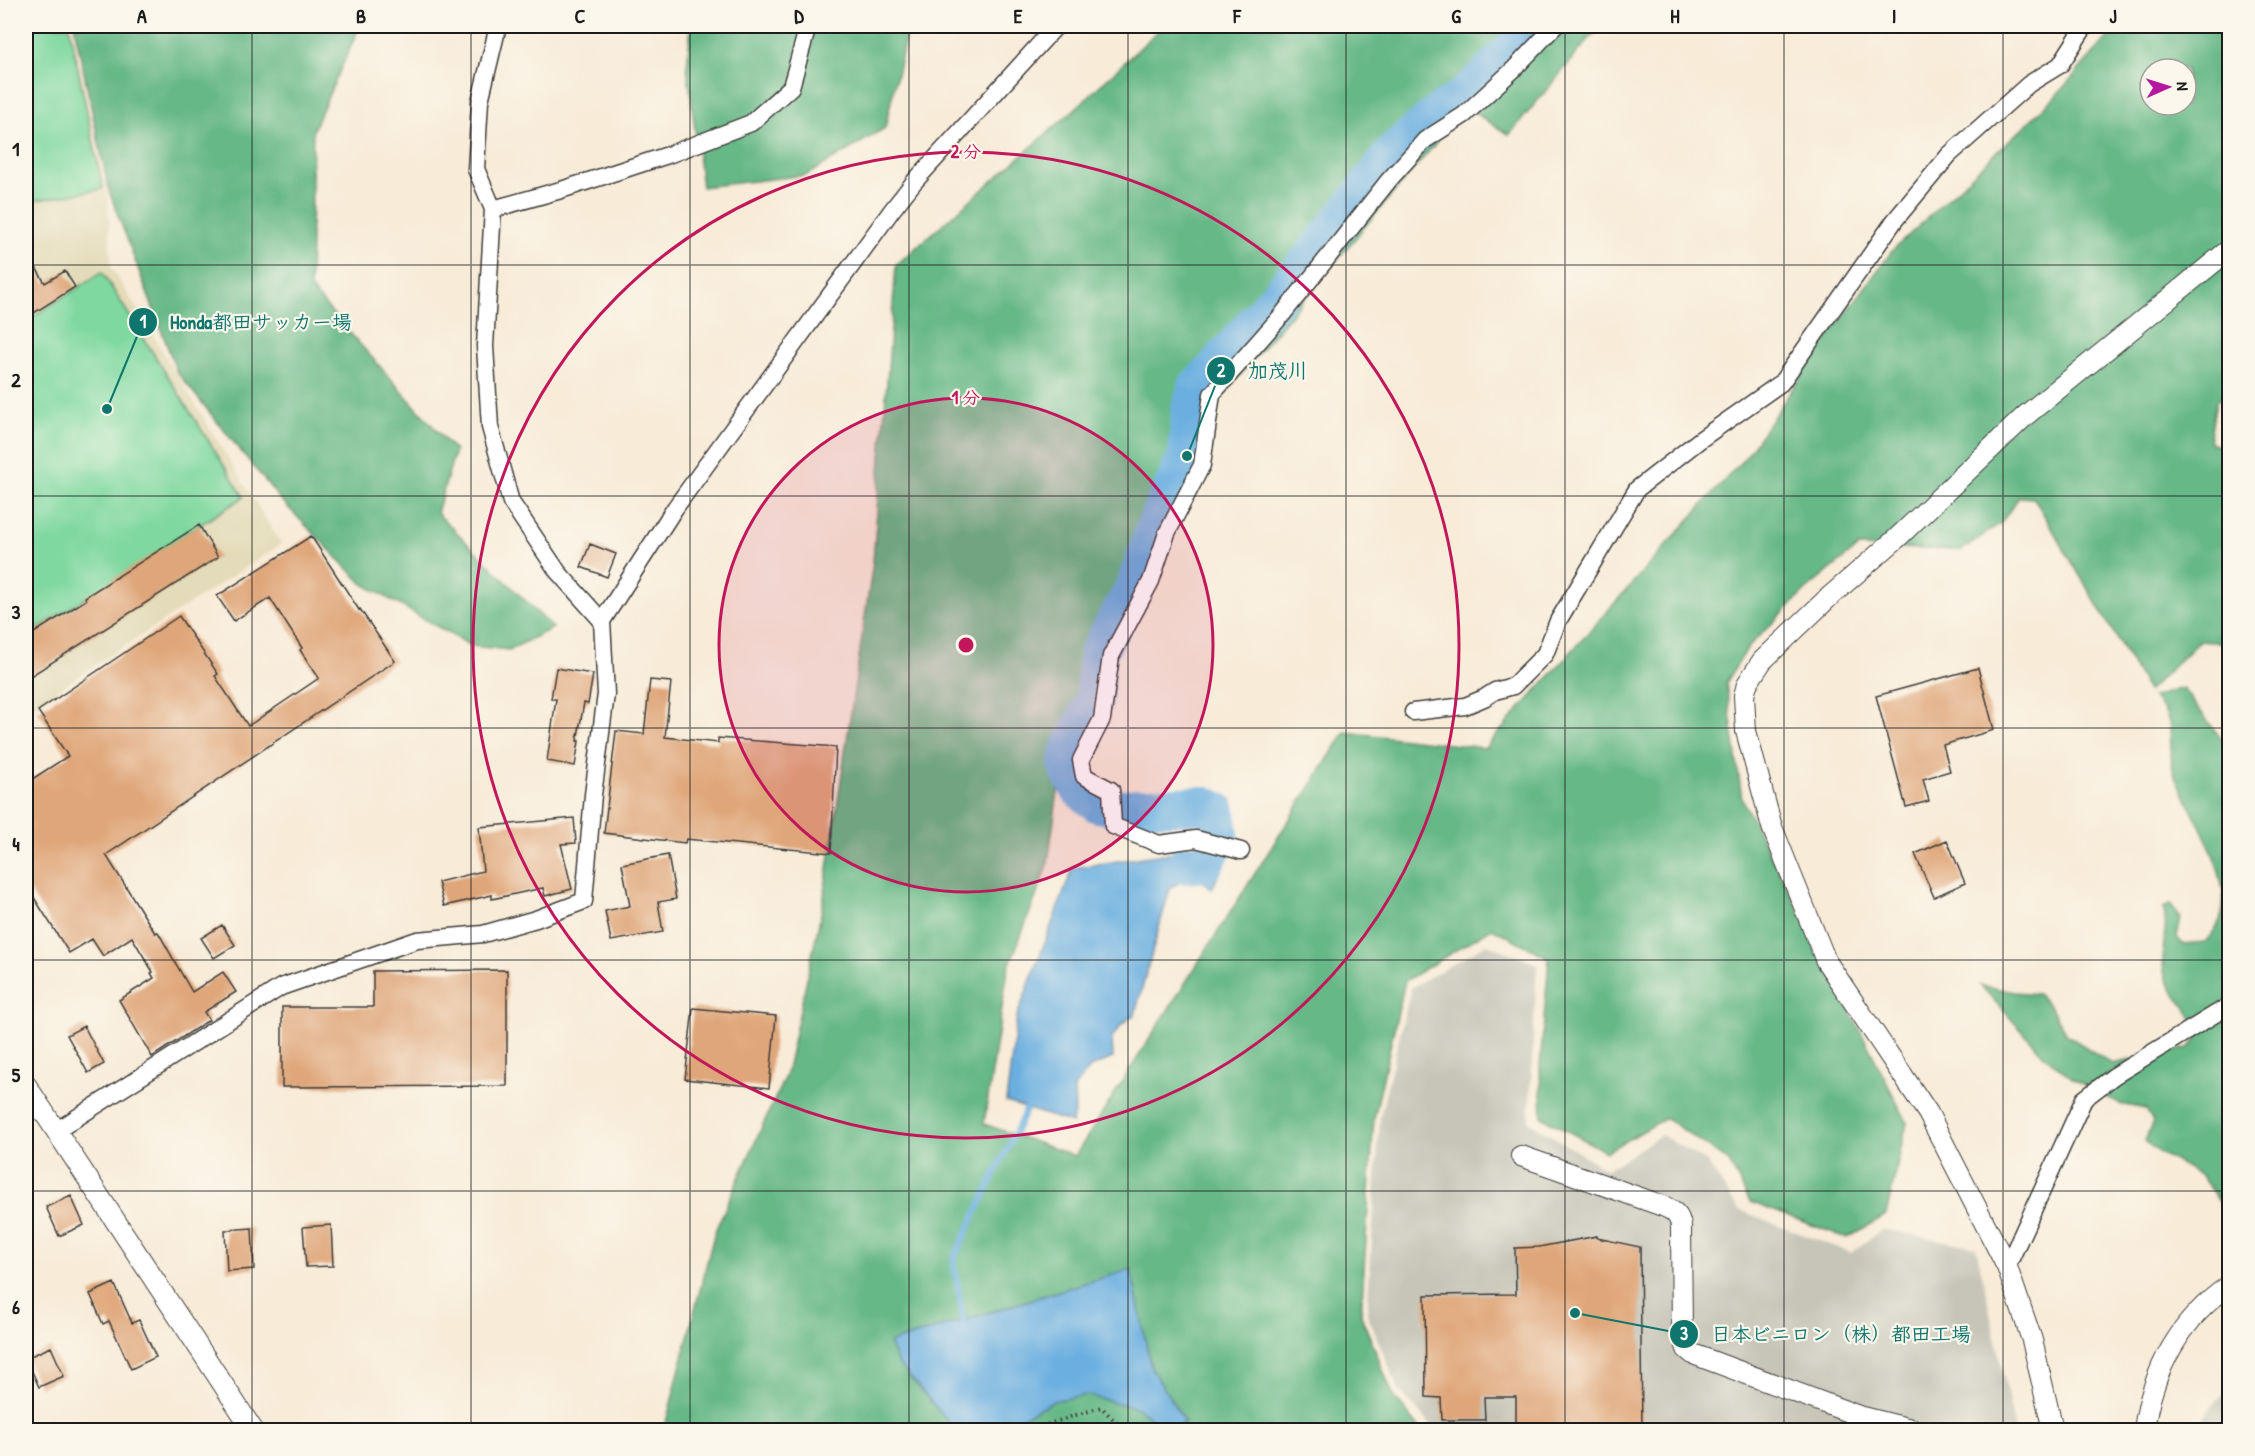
<svg xmlns="http://www.w3.org/2000/svg" width="2255" height="1456" font-family="'Patrick Hand','Klee One',sans-serif">
<rect width="100%" height="100%" fill="#fbf7ec"/>
<filter id="ink" filterUnits="userSpaceOnUse"><feTurbulence type="fractalNoise" baseFrequency=".0167" numOctaves="2"/><feDisplacementMap in="SourceGraphic" scale="12" xChannelSelector="R" yChannelSelector="G"/><feConvolveMatrix kernelMatrix="1 2 1 2 8 2 1 2 1" color-interpolation-filters="sRGB"/></filter>
<filter id="wash" filterUnits="userSpaceOnUse"><feTurbulence type="fractalNoise" baseFrequency=".008" numOctaves="4" result="noise"/><feDisplacementMap in="SourceGraphic" scale="24" xChannelSelector="R" yChannelSelector="G"/><feGaussianBlur stdDeviation="1.35" result="paint"/><feColorMatrix in="noise" values="0 0 0 0 0 0 0 0 0 0 0 0 0 0 0 0 0 1.4 0 .05"/><feComposite in="paint" operator="in"/></filter>
<g filter="url(#wash)">
<rect width="100%" height="100%" fill="#f8ebd8"/>
<path fill="#e4dbba" d="M26,26H71L108,198L111,267L281,544L26,711Z"/>
<path fill="#c6c5b8" d="M1487,944L1537,964L1529,1122L1607,1170L1661,1135L1707,1162L1739,1210L1851,1253L1882,1229L1976,1247L2015,1430H1434L1398,1388L1367,1314L1380,1117L1411,988Z
M2229,1388V1430H2192Z"/>
<path fill="#7ed89f" stroke="#4d7a5e" stroke-width="1.5" d="M30,26H69L103,189L26,202V27Z
M102,272L244,497L26,636V321Z"/>
<path fill="#66b886" stroke="#416a51" stroke-width="1.5" fill-rule="evenodd" d="M74,26H360L313,130L310,288L455,451L437,513L553,628L509,650L471,646L363,584L279,498L177,372L109,191Z
M691,26H908L885,128L807,175L702,187L687,66Z
M1163,26H1600L1509,135L1466,107L1219,400L1098,659L1063,757L1047,868L1008,969L984,1124L1075,1156L1345,732L1485,748L1748,454L1823,344L1892,251L2053,99L2118,26H2229L2230,390L2216,402L2209,441L2229,452V643L2199,641L2148,691L2034,498L2019,497L2001,523L1962,550L1858,547L1806,590L1748,647L1726,683L1742,799L1907,1122L1886,1215L1847,1238L1750,1202L1729,1162L1666,1118L1606,1152L1542,1117L1540,1067L1549,958L1492,928L1405,981L1374,1118L1361,1315L1393,1395L1421,1430H664L715,1231L786,1074L822,909L873,562L896,265L1075,109ZM2150,69H2186V105H2150Z
M2183,688L2222,740L2229,756V1229L2225,1214L2214,1193L2200,1175L2159,1153L2145,1141L2153,1122L2146,1109L2119,1104L2072,1078L2044,1055L1980,985L2014,992L2037,994L2048,1004L2067,1035L2112,1064L2188,1048L2199,1037C2196,1030 2194,1022 2191,1016C2183,1001 2169,991 2164,972C2159,950 2170,930 2163,908L2170,905L2181,918L2177,938L2183,944L2205,942C2212,934 2220,925 2222,914C2230,880 2203,832 2188,802C2183,792 2176,783 2174,773C2165,741 2181,723 2152,697Z"/>
<path fill="#6aafe0" stroke="#43667e" stroke-width="1.5" d="M1195,849L1227,856L1212,889L1194,873L1170,888L1135,1014L1122,1024L1112,1038L1113,1058L1091,1067L1074,1088L1075,1108L1072,1123L1006,1102L1017,1016L1073,868Z
M1131,1269L1151,1368L1185,1422L1172,1430H1169L1137,1408L1086,1395L1053,1401L998,1430H955L898,1363L889,1343Z"/>
<g fill="none" stroke-linecap="round" stroke-linejoin="round">
<path stroke="#6aafe0" stroke-width="6" d="M965,1328L953,1260L1030,1102"/>
<path stroke="#6aafe0" stroke-width="38" d="M1184,865L1205,863L1220,835L1217,811L1205,805L1120,808L1098,804L1080,790L1067,767L1068,753L1094,702L1098,652L1135,586L1158,518L1187,456L1190,409L1197,386L1213,371L1311,258L1397,149L1441,111L1465,96L1537,26"/>
</g>
<g id="blocks">
<path fill="#dfa679" d="M26,251L45,283L65,271L75,287L26,318Z
M199,525L218,557L26,679V638L86,600L85,597Z
M311,536L359,610L360,609L395,661L106,855L155,933L158,932L192,992L223,972L236,992L204,1012L209,1020L152,1057L119,1000L154,978L151,973L153,972L132,937L103,956L92,939L69,953L26,885V783L68,756L38,711L179,616L218,674L215,676L248,726L319,678L300,650L302,648L270,598L234,621L217,596Z
M590,544L616,554L607,577L581,567Z
M556,668L593,674L588,704L584,703L577,741H579L575,766L547,761L556,699H551Z
M1978,668L1994,730L1943,745L1950,771L1923,779L1929,801L1906,807L1876,696Z
M650,680L671,682L665,737L718,743V738L836,747L831,853L686,839L685,843L604,833L616,731L644,734Z
M574,818L576,843L561,844L572,889L545,896L543,888L492,899V895L444,906L438,882L483,871L479,827Z
M1947,840L1965,883L1934,897L1915,854Z
M668,855L676,899L658,902L663,932L611,941L605,911L630,906L622,864Z
M222,925L235,945L214,958L201,938Z
M507,970V1086L282,1087V1007H373V971Z
M693,1008L776,1016L769,1088L685,1079Z
M84,1026L104,1064L88,1073L67,1035Z
M71,1196L84,1225L59,1236L46,1207Z
M331,1225L333,1266L306,1267L303,1227Z
M252,1228L254,1269L227,1271L225,1230Z
M1597,1236V1238L1640,1247L1642,1431H1516V1397H1484L1485,1420H1442L1441,1398L1426,1397L1425,1295L1516,1294L1515,1248L1539,1247Z
M114,1283L132,1323L139,1320L156,1357L131,1369L109,1321L103,1324L90,1294Z
M51,1347L64,1376L39,1387L26,1358Z"/>
</g>
</g>
<g filter="url(#ink)">
<use href="#blocks" fill-opacity="0" stroke="#3d3b38" stroke-width="1.5"/>
<g fill="none" stroke-linecap="round" stroke-linejoin="round">
<defs>
<path id="minor" d="M493,209L476,169L480,101L498,26
M602,621L675,508L892,210L914,182L1056,26
M1413,712L1465,706L1484,698L1495,691L1513,686L1545,654L1558,621L1637,489L1701,439L1781,383L1895,220L1949,155L2029,84L2060,65L2085,26
M1241,851L1196,839L1159,844L1113,826L1111,790L1084,776L1081,760L1102,719L1111,656L1151,581L1167,533L1202,465L1212,394L1282,315L1389,180L1425,140L1464,115L1513,70L1555,26
M56,1131L281,987L417,940L483,934L536,919L584,901L593,795L606,694L602,621L558,572L511,502L490,427L485,346L493,209L561,190L668,155L751,123L791,87L808,26
M2007,1267L2084,1099L2114,1076L2230,1005"/>
<path id="tertiary" d="M26,1085L253,1430
M1521,1156L1663,1206C1674,1211 1680,1215 1681,1227L1682,1333L1687,1349L1693,1354L1859,1416L1915,1430
M2053,1430L2032,1340L2007,1267L1928,1113L1826,961L1772,827L1746,731L1744,696L1747,684L1762,661L1828,598L1896,539L2025,416L2230,249
M2144,1430C2152,1371 2180,1319 2230,1285"/>
</defs>
<use href="#minor" stroke="#3d3b38" stroke-width="19"/>
<use href="#tertiary" stroke="#3d3b38" stroke-width="22"/>
<path stroke="#3d3b38" stroke-width="4" stroke-dasharray="1.5 4.5" stroke-linecap="butt" d="M883,1424L889,1430
M1030,1430L1101,1407L1124,1430"/>
<use href="#minor" stroke="#fff" stroke-width="16"/>
<use href="#tertiary" stroke="#fff" stroke-width="20"/>
</g>
</g>
<path fill="none" stroke="#1c1c1c" stroke-width="1.5" stroke-opacity="0.55" d="M252,26V1430M471,26V1430M690,26V1430M909,26V1430M1128,26V1430M1346,26V1430M1565,26V1430M1784,26V1430M2003,26V1430M26,265H2230M26,496H2230M26,728H2230M26,960H2230M26,1191H2230"/>
<circle cx="966" cy="645" r="247" fill="#c2185b" fill-opacity=".12"/>
<g fill="none" stroke="#c2185b" stroke-width="3">
<circle cx="966" cy="645" r="247"/>
<circle cx="966" cy="645" r="493"/>
</g>
<circle cx="966" cy="645" r="9" fill="#c2185b" stroke="#fbf7ec" stroke-width="3"/>
<g font-size="18" text-anchor="middle" font-weight="bold" fill="#c2185b" stroke="#fbf7ec" stroke-width="4.5" stroke-linejoin="round" paint-order="stroke">
<text x="966" y="158">2 分</text>
<text x="966" y="404">1 分</text>
</g>
<path fill="none" stroke="#0f766e" stroke-width="2" d="M107 409L143 322M1187 456L1221 371M1575 1313L1684 1334"/>
<g fill="#0f766e" stroke="#fbf7ec" stroke-width="2">
<circle cx="107" cy="409" r="6"/>
<circle cx="1187" cy="456" r="6"/>
<circle cx="1575" cy="1313" r="6"/>
<circle cx="143" cy="322" r="15"/>
<circle cx="1221" cy="371" r="15"/>
<circle cx="1684" cy="1334" r="15"/>
</g>
<g font-size="18" text-anchor="middle" font-weight="bold" fill="#fff">
<text x="143" y="328">1</text>
<text x="1221" y="377">2</text>
<text x="1684" y="1340">3</text>
</g>
<g font-size="20" text-anchor="middle" font-weight="bold" fill="#0f766e" stroke="#fbf7ec" stroke-width="4.5" stroke-linejoin="round" paint-order="stroke">
<text x="261" y="329">Honda都田サッカー場</text>
<text x="1278" y="378">加茂川</text>
<text x="1841" y="1341">日本ビニロン（株）都田工場</text>
</g>
<rect width="2255" height="1456" fill="none" stroke="#fbf7ec" stroke-width="66"/>
<g transform="translate(2168 87) rotate(87)"><circle r="28" fill="#fbf7ec" stroke="#a29f99" stroke-width="1.5"/>
<path d="M0-4.5L10 22L0 15L-10 22Z" fill="#b5179e"/>
<text y="-9" font-size="16" font-weight="bold" text-anchor="middle" fill="#1c1c1c">N</text>
</g>
<rect x="33" y="33" width="2189" height="1390" fill="none" stroke="#1c1c1c" stroke-width="2"/>
<g font-size="20" text-anchor="middle" font-weight="bold" fill="#1c1c1c">
<text x="142" y="23">A</text>
<text x="361" y="23">B</text>
<text x="580" y="23">C</text>
<text x="799" y="23">D</text>
<text x="1018" y="23">E</text>
<text x="1237" y="23">F</text>
<text x="1456" y="23">G</text>
<text x="1675" y="23">H</text>
<text x="1894" y="23">I</text>
<text x="2113" y="23">J</text>
<text x="16" y="156">1</text>
<text x="16" y="387">2</text>
<text x="16" y="619">3</text>
<text x="16" y="851">4</text>
<text x="16" y="1082">5</text>
<text x="16" y="1314">6</text>
</g>
</svg>
